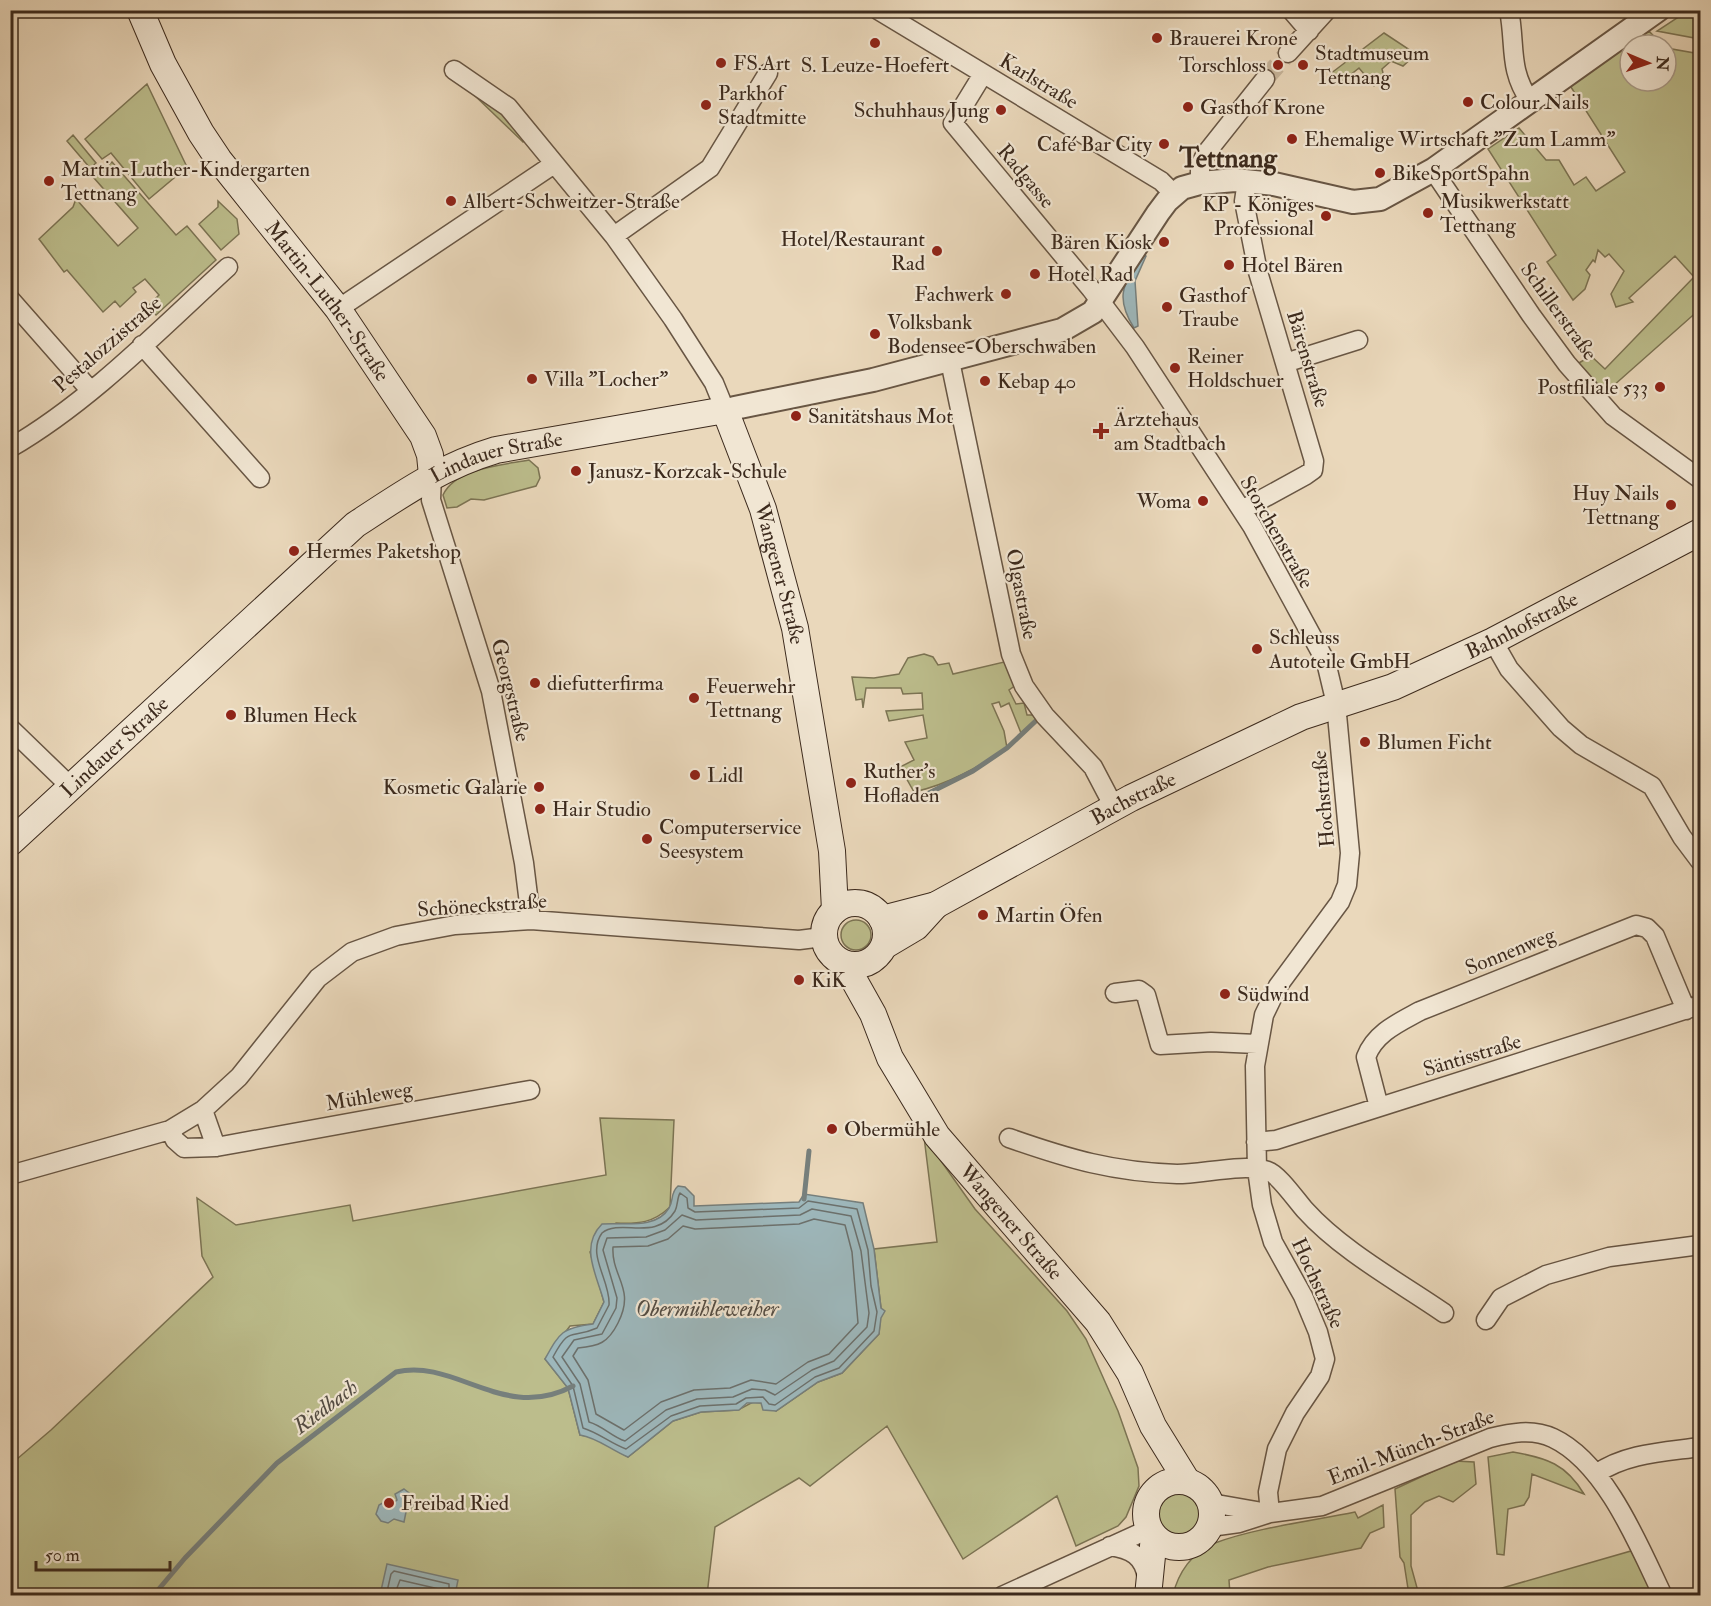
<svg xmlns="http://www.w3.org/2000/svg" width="1711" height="1606" font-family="'IM FELL Double Pica',serif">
<rect width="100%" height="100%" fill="#ead8bb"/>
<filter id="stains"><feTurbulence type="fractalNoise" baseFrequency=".00333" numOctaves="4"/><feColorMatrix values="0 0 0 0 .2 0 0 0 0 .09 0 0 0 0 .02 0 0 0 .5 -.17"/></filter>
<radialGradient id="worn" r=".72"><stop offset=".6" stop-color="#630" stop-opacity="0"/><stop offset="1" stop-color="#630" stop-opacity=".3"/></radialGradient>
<path fill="#bcbd8c" stroke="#7c7454" stroke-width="1.5" d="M1689,10L1700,11V39L1657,31Z
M1649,31L1662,45H1630V81H1666V48L1700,54V309L1604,394L1577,364L1591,356L1605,369L1694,277L1675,256L1629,298L1633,302L1616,307L1611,294L1624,271L1609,254L1605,257L1598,250L1595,262L1593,260L1586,270L1590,275L1585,289L1573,300L1547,262L1556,255L1488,149L1519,128L1546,160H1559L1574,185L1586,177L1596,191L1625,172L1569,84Z
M1384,33L1416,54L1403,66L1391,61L1382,69L1384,77L1374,86L1359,68L1339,84L1332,78L1330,79V74Z
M147,84L187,167L149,199L111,153L102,159L85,139Z
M471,92L501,113L526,139L523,142Z
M73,135L96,163L90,168L67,141Z
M112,162L176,235L187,226L216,260L156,315L148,306L159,295L145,279L133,288L136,292L120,307L115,301L103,312L67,270L64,272L39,239L73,207L76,199L118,246L138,228L94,178Z
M218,201L237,219L239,234L221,250L199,224L218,207Z
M529,460L538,468L540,478L536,486L484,500L471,499L457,507L447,508L443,495C455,468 503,465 529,460Z
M924,654L933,657L938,665L949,663L953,674L1004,662L1016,685L1009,690L1016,704L1024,703L1027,715H1041L1021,733L1009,703L1001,707L999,702L992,704L1004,731L1007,748C977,768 949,784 914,792L900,767L914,760L905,742L927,738L923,715L889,721L886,711L923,709L922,693L903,694L901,688H866L863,708L862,699L856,700L852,677L874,678L899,674L908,658Z
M841 935a15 15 0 1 1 30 0a15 15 0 1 1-30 0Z
M600,1118L674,1120L670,1207C653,1223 639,1224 616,1223L590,1252L604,1302L593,1324L570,1326L545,1359L568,1388L580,1435L594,1437L628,1457L673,1421L701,1412L738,1410L753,1402L762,1403L776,1411L818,1382L842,1373L879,1334L881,1308L874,1249L937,1242L924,1137L975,1209L1067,1311L1086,1339L1118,1411L1138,1468L1139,1486L1126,1517L1118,1526L1076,1546L1057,1496L963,1559L887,1426L810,1486L799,1478L715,1527L707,1595L11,1596L10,1465L51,1430L213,1277L202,1256L197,1198L236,1225L350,1205L353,1221L606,1175Z
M1513,1452C1547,1458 1566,1464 1584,1494L1532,1474L1529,1497L1524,1505L1508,1509L1504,1555L1497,1554L1488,1457Z
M1455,1461L1474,1462L1476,1484L1453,1502L1439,1496L1425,1502L1411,1515V1566L1419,1595H1409L1404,1563L1400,1557L1395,1489Z
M1155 1513a24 24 0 1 1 48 0a24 24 0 1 1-48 0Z
M1383,1505L1384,1527L1370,1533L1361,1548L1268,1567L1229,1580L1230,1595H1173C1178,1573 1192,1552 1215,1543C1255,1528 1311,1521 1355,1512L1358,1518Z
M1631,1551L1655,1595L1495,1596V1590Z"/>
<path fill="#9db7bb" stroke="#767f7c" stroke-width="1.5" d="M1142,254L1146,256L1135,281L1138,326L1134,328C1114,296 1124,284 1142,254Z
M678,1186L685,1187L694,1196V1206L799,1202L804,1194L863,1203L874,1249L881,1308L885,1311L881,1318L879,1334L842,1373L818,1382L776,1411L763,1410L761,1403H747L739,1410L701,1412L673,1421L628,1457C611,1450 598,1438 580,1435L568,1388L545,1359C560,1332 562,1328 593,1324L604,1302C597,1275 579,1247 602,1224C623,1222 656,1230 669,1208C674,1200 670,1193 678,1186Z
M404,1489L413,1496L414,1505L406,1512L404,1522L394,1519L388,1523L381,1521L376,1514L379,1505L386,1501L392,1504L397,1500L395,1494Z
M387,1564L458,1580L455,1595H380Z"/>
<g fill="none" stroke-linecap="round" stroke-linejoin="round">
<path stroke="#6c706c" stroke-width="1.5" d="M680,1193L687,1198L688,1208L695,1212L799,1208L808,1201L857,1209L868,1250L871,1286L877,1312L874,1331L839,1368L815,1377L775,1405L769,1404L763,1397L746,1398L736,1404L700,1406L671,1416L626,1449C610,1443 599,1433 583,1428L573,1386L553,1357C570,1325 570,1340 597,1328L609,1305C611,1281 586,1255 602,1233C621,1218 656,1242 675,1211C678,1205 677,1198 680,1193Z
M812,1209L851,1216L861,1251L869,1313L867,1327L834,1361L812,1370L775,1395L765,1390L752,1389L733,1397L697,1399L666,1410L625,1441C612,1437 603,1426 589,1422L580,1384L562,1357L574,1340L602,1334L616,1308L617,1298L603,1250L607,1238L646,1237L665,1230L682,1215L696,1220L800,1215Z
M814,1219L845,1225L852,1252L858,1323L829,1354L808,1362L776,1384L751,1380L730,1388L694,1390L661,1402L624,1430L596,1414L588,1380L573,1356L578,1348C599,1346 608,1343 618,1323C636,1288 611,1277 613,1247L648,1246L668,1239L683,1226L695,1229L799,1224Z
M386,1596L391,1574L394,1571L449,1584V1596
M394,1596L400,1580L439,1589L442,1596"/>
<path stroke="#767f7c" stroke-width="5" d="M923,796L973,771L1007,748L1041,716
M804,1199L809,1151
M153,1596L185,1558L277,1463L396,1372C456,1358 504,1423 573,1386"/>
<path stroke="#c7b59b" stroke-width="18" stroke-dasharray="18 9" stroke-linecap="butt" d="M1265,79L1288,53"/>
<defs>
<path id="minor" d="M878,10L1161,181L1174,194
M1291,10L1309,31
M1509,10C1516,46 1508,69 1530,101
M1288,53L1327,10
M454,70L508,107L614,236L673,319L714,383L725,410
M983,74L953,123L1091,289L1135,347L1252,526L1326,662L1336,704L1350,853L1347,885L1340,902L1278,986L1264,1015L1255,1066L1257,1169L1262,1205L1273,1242L1303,1296L1318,1332L1325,1359L1320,1376L1295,1413L1277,1449L1268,1492L1270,1513
M1433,170L1531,315L1567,364L1613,416L1700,479
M1200,183V165L1207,152L1265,79
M614,236L710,168L768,73
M10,299L90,390
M338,309L554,164
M142,345L260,478
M950,361L1011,654L1024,686L1045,716L1093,767L1114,807
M1285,363L1358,340
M10,448C91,401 160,329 228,267
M432,475L431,500L491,691L524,863L531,920
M1242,510L1306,475L1313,470L1314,461L1258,272L1244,201L1247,181
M1493,641L1509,669L1561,728L1581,745L1652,786L1682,837L1700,861
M10,728L71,787
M1115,993L1139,990L1146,995L1160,1045L1211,1042L1257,1044
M1379,1107L1366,1057C1375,1033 1398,1023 1420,1011L1636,925L1647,928L1655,936L1686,1010
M203,1110L216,1147
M170,1130L175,1140L184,1148L216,1147L530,1090
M1009,1138C1069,1159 1113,1172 1177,1174C1203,1174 1244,1163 1268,1171C1278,1174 1297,1201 1305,1210C1342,1251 1399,1282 1444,1313
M1256,1142L1276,1140L1700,1005
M10,1175L170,1130L203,1110L239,1077L318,978L352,952L396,936L455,925L531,920L799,940L823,937
M1486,1320L1501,1298L1546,1275L1609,1257L1700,1245
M1596,1474C1626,1453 1665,1452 1700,1447
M1211,1503L1268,1513
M1210,1527L1239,1523L1270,1513L1322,1506L1490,1438C1510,1433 1532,1428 1553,1438C1606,1463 1639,1546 1663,1596
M1110,1546C1131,1549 1144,1556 1147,1578
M1002,1596L1149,1529"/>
<path id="tertiary" d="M725,410L873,380L1062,330L1093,312L1158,213L1167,201L1182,188L1200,183L1235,180L1274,184L1353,202L1380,199L1433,170L1658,10"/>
<g id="secondary">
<path id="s1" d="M140,10L163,64L201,133L219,160L338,309L423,436L430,455L432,475"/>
<path id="s2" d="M10,843L355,525C402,494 442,466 496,450L725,410L763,509L795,628L832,851L835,910"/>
<circle cx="855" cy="934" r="31"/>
<path id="s3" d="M882,919L936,905L1131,798L1301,717L1393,687L1493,641L1700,532"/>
<path d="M884,946L916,927L936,905"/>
<path id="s4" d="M845,964L873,1014L890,1058L937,1136L1098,1322L1130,1373L1153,1426L1187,1481"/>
<circle cx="1179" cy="1514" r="33"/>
<path d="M1148,1596L1154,1536"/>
</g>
</defs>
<use href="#minor" stroke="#685644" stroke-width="21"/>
<use href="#tertiary" stroke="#685644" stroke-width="26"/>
<use href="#secondary" stroke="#3c2a1d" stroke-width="28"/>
<use href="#minor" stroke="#f1e6d3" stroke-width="18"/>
<use href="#tertiary" stroke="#f1e6d3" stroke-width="22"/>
<use href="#secondary" stroke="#f1e6d3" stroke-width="26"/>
</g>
<g fill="#8f2418" stroke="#f1e6d3" stroke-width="2">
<circle cx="1157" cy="38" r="6"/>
<circle cx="875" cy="43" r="6"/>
<circle cx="721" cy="63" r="6"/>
<circle cx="1278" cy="65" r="6"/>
<circle cx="1303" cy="65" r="6"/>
<circle cx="1468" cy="102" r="6"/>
<circle cx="706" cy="105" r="6"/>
<circle cx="1188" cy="107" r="6"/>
<circle cx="1001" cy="110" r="6"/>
<circle cx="1292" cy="139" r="6"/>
<circle cx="1164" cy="144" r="6"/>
<circle cx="1380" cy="173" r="6"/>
<circle cx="49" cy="181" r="6"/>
<circle cx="451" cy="201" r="6"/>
<circle cx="1428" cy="213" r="6"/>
<circle cx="1326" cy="216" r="6"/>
<circle cx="1164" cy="242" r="6"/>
<circle cx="937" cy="251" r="6"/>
<circle cx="1229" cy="265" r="6"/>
<circle cx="1035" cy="274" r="6"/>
<circle cx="1006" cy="294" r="6"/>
<circle cx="1167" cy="307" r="6"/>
<circle cx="875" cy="334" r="6"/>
<circle cx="1175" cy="368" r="6"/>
<circle cx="532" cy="379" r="6"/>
<circle cx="985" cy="381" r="6"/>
<circle cx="1660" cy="387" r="6"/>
<circle cx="796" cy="416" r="6"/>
<path d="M1098 422h6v6h6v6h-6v6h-6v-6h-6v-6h6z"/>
<circle cx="576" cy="471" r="6"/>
<circle cx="1203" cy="501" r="6"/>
<circle cx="1671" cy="505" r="6"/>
<circle cx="294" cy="551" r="6"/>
<circle cx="1257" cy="649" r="6"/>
<circle cx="535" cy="683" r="6"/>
<circle cx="694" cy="698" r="6"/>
<circle cx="231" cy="715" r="6"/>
<circle cx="1365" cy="742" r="6"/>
<circle cx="695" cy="775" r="6"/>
<circle cx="851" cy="783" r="6"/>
<circle cx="539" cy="787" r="6"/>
<circle cx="540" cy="809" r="6"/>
<circle cx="647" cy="839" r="6"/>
<circle cx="983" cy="915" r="6"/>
<circle cx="799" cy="980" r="6"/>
<circle cx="1225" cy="994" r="6"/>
<circle cx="832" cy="1129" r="6"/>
<circle cx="389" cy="1503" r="6"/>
</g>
<g text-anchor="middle" stroke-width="4.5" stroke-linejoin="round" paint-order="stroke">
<g font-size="21" fill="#3c2a1d" stroke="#f1e6d3" text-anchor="start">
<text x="1169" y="45">Brauerei Krone</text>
<text x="1315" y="60">Stadtmuseum<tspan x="1315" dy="24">Tettnang</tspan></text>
<text x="733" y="70">FS.Art</text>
<text x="875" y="72" text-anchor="middle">S. Leuze-Hoefert</text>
<text x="1266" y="72" text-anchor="end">Torschloss</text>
<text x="718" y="100">Parkhof<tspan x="718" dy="24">Stadtmitte</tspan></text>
<text x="1480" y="109">Colour Nails</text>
<text x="1200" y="114">Gasthof Krone</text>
<text x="989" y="117" text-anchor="end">Schuhhaus Jung</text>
<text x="1304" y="146">Ehemalige Wirtschaft "Zum Lamm"</text>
<text x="1152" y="151" text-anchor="end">Café Bar City</text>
<text x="61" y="176">Martin-Luther-Kindergarten<tspan x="61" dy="24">Tettnang</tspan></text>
<text x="1392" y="180">BikeSportSpahn</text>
<text x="463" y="208">Albert-Schweitzer-Straße</text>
<text x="1440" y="208">Musikwerkstatt<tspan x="1440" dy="24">Tettnang</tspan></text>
<text x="1314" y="211" text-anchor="end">KP - Königes<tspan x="1314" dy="24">Professional</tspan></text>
<text x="925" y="246" text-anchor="end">Hotel/Restaurant<tspan x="925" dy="24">Rad</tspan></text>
<text x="1152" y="249" text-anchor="end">Bären Kiosk</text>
<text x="1241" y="272">Hotel Bären</text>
<text x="1047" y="281">Hotel Rad</text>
<text x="994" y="301" text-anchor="end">Fachwerk</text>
<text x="1179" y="302">Gasthof<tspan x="1179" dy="24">Traube</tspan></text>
<text x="887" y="329">Volksbank<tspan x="887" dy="24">Bodensee-Oberschwaben</tspan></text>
<text x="1187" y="363">Reiner<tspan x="1187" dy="24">Holdschuer</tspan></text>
<text x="544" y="386">Villa "Locher"</text>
<text x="997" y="388">Kebap 40</text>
<text x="1648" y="394" text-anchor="end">Postfiliale 533</text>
<text x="808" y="423">Sanitätshaus Mot</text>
<text x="1114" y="426">Ärztehaus<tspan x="1114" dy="24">am Stadtbach</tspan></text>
<text x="588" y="478">Janusz-Korzcak-Schule</text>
<text x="1659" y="500" text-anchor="end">Huy Nails<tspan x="1659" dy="24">Tettnang</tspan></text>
<text x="1191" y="508" text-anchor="end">Woma</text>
<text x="306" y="558">Hermes Paketshop</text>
<text x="1269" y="644">Schleuss<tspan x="1269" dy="24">Autoteile GmbH</tspan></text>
<text x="547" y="690">diefutterfirma</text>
<text x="706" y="693">Feuerwehr<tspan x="706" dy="24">Tettnang</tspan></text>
<text x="243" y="722">Blumen Heck</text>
<text x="1377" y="749">Blumen Ficht</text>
<text x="863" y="778">Ruther's<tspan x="863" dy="24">Hofladen</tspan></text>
<text x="707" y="782">Lidl</text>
<text x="527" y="794" text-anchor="end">Kosmetic Galarie</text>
<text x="552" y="816">Hair Studio</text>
<text x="659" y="834">Computerservice<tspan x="659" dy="24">Seesystem</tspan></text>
<text x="995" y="922">Martin Öfen</text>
<text x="811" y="987">KiK</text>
<text x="1237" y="1001">Südwind</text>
<text x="844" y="1136">Obermühle</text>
<text x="401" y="1510">Freibad Ried</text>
</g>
<g font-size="21" fill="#3c2a1d" stroke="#f1e6d3">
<text transform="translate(1039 81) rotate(31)" y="7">Karlstraße</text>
<text transform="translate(1026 176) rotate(50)" y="7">Radgasse</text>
<text dy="7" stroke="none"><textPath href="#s1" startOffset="348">Martin-Luther-Straße</textPath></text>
<text transform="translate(1559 311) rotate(54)" y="7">Schillerstraße</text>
<text transform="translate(107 344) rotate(-41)" y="7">Pestalozzistraße</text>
<text transform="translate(1308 359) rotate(73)" y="7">Bärenstraße</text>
<text dy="7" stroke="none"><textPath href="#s2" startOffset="628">Lindauer Straße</textPath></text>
<text transform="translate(1277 532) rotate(60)" y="7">Storchenstraße</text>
<text dy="7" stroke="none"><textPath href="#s2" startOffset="1035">Wangener Straße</textPath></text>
<text transform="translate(1022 594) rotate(79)" y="7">Olgastraße</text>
<text dy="7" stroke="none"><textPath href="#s3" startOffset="706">Bahnhofstraße</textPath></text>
<text transform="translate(511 690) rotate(76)" y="7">Georgstraße</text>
<text dy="7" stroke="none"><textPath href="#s2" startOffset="142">Lindauer Straße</textPath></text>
<text dy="7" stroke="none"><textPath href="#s3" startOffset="280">Bachstraße</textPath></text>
<text transform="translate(1323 799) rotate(-95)" y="7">Hochstraße</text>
<text transform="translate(482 905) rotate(-4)" y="7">Schöneckstraße</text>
<text transform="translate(1510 951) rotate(-22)" y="7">Sonnenweg</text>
<text transform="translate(1472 1055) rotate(-17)" y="7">Säntisstraße</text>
<text transform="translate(369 1096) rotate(-10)" y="7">Mühleweg</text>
<text dy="7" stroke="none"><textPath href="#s4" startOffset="309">Wangener Straße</textPath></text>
<text transform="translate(1318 1283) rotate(65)" y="7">Hochstraße</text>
<text transform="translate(1411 1447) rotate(-21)" y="7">Emil-Münch-Straße</text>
</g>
<g font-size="22" font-style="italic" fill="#544d44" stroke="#f1e6d3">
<text x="707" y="1316">Obermühleweiher</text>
<text transform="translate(325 1406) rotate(-37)" y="8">Riedbach</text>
</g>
<g font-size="27" font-weight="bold" fill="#3c2a1d" stroke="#f1e6d3">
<text x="1228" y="167">Tettnang</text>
</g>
</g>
<rect width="1711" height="1606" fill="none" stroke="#ead8bb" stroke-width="36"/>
<rect x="12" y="12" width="1687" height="1582" fill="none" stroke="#3c2a1d" stroke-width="3"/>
<rect x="18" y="18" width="1675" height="1570" fill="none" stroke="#3c2a1d" stroke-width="1.5"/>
<g transform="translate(1648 63) rotate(92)"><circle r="28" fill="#f1e6d3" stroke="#a99b8a" stroke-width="1.5"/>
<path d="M0-4.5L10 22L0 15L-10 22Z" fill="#8f2418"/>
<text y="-9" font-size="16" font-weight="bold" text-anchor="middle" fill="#3c2a1d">N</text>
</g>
<path d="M36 1561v9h134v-9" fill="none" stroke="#3c2a1d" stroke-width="3"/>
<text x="45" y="1561" font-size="18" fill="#3c2a1d" stroke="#f1e6d3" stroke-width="4.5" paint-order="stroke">50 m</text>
<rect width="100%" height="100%" filter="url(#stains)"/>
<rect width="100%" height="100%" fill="url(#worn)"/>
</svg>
